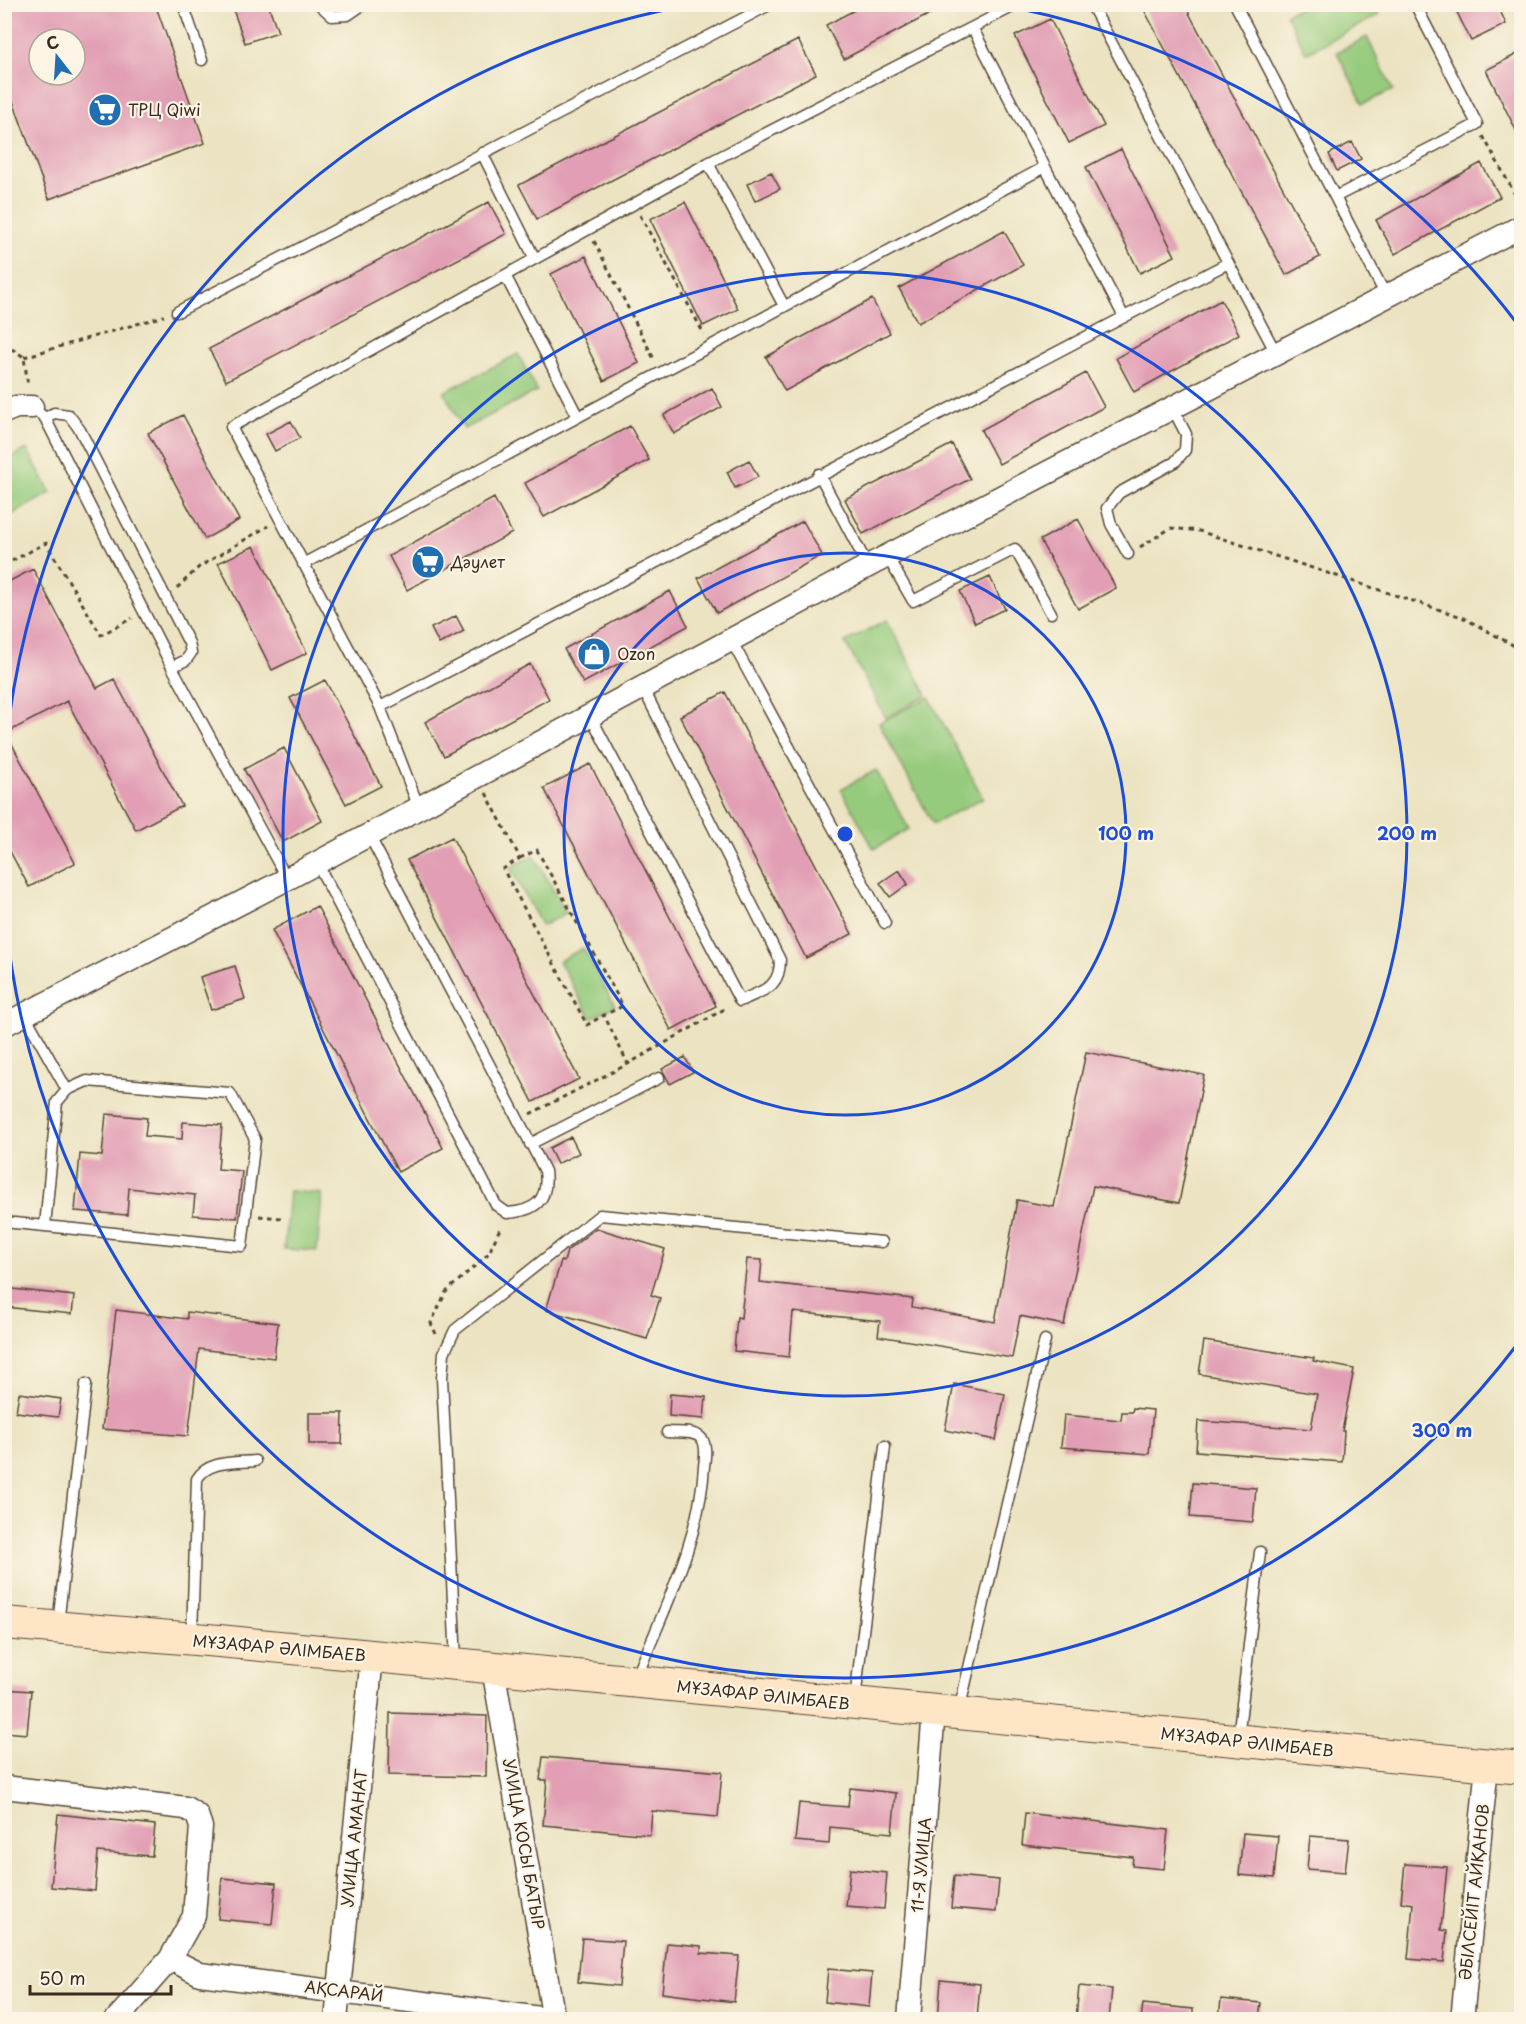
<svg xmlns="http://www.w3.org/2000/svg" width="1526" height="2024" font-family="'Playpen Sans',sans-serif">
<rect width="100%" height="100%" fill="#fcf5e5"/>
<filter id="ink" filterUnits="userSpaceOnUse"><feTurbulence type="fractalNoise" baseFrequency=".0167" numOctaves="2"/><feDisplacementMap in="SourceGraphic" scale="12" xChannelSelector="R" yChannelSelector="G"/><feConvolveMatrix kernelMatrix="1 2 1 2 8 2 1 2 1" color-interpolation-filters="sRGB"/></filter>
<filter id="wash" filterUnits="userSpaceOnUse"><feTurbulence type="fractalNoise" baseFrequency=".008" numOctaves="4" result="noise"/><feDisplacementMap in="SourceGraphic" scale="24" xChannelSelector="R" yChannelSelector="G"/><feGaussianBlur stdDeviation="1.35" result="paint"/><feColorMatrix in="noise" values="0 0 0 0 0 0 0 0 0 0 0 0 0 0 0 0 0 1.4 0 .05"/><feComposite in="paint" operator="in"/></filter>
<g filter="url(#wash)">
<rect width="100%" height="100%" fill="#ebe3c1"/>
<path fill="#96cb7d" stroke="#687a4e" stroke-width="1.5" d="M1374,5L1379,15L1306,53L1286,14L1304,5Z
M1367,37L1393,90L1363,104L1337,52Z
M518,354L537,391L464,429L444,392Z
M27,449L51,493L5,518V461Z
M887,620L927,695L886,718L845,642Z
M929,697L983,798L933,824L879,723Z
M876,770L909,829L874,849L841,789Z
M534,855L566,913L542,926L510,868Z
M583,948L615,1006L591,1018L559,961Z
M289,1191L322,1194L317,1251L284,1249Z"/>
<g id="blocks">
<path fill="#e19eb4" fill-rule="evenodd" d="M4,4H155L205,143L49,199L4,77ZM39,39H75V75H39Z
M231,4H268L278,32L245,43Z
M866,4H949L844,59L826,25Z
M1141,4H1184L1320,257L1286,275Z
M1453,4H1497L1506,24L1471,41Z
M1050,19L1104,126L1069,143L1015,36Z
M798,40L816,74L537,219L519,185Z
M1521,52V140L1486,70Z
M1352,142L1361,159L1337,171L1329,154Z
M1121,149L1175,256L1140,273L1086,167Z
M1481,163L1500,197L1395,254L1376,220Z
M771,172L780,189L755,201L747,184Z
M489,202L506,234L226,381L209,349Z
M685,202L738,309L703,326L650,219Z
M1004,231L1023,265L918,323L899,288Z
M586,256L639,363L604,381L551,274Z
M872,299L890,333L785,391L766,357Z
M1221,300L1239,334L1134,392L1116,358Z
M1086,373L1104,407L999,464L981,430Z
M712,388L722,407L674,434L664,415Z
M183,415L239,520L205,539L148,433Z
M291,421L300,438L275,451L266,434Z
M630,426L649,460L544,517L525,483Z
M952,444L970,479L863,534L845,499Z
M749,460L758,477L735,488L727,472Z
M494,498L512,533L407,590L389,556Z
M1078,519L1116,588L1078,609L1040,540Z
M803,521L822,555L717,613L698,578Z
M254,546L307,653L272,670L218,563Z
M33,569L97,688L114,679L182,806L136,830L67,701L6,733L75,863L29,887L4,840V584Z
M990,577L1005,609L975,623L960,591Z
M670,591L688,626L583,683L564,649Z
M456,616L464,631L439,644L431,628Z
M530,664L549,699L444,756L425,722Z
M325,680L381,786L346,804L290,698Z
M725,692L852,934L806,958L680,716Z
M284,748L322,821L283,842L244,769Z
M590,764L716,1006L671,1030L544,788Z
M452,837L579,1079L533,1102L407,860Z
M899,870L908,884L890,897L880,883Z
M317,906L443,1148L398,1172L272,930Z
M235,966L245,999L211,1010L200,977Z
M1086,1052L1204,1075L1179,1203L1093,1186L1064,1325L1020,1316L1012,1358L878,1336L880,1321L793,1312L789,1357L734,1351L737,1317L741,1318L747,1259L762,1260L760,1282L913,1299L912,1307L995,1322L1017,1200L1054,1207Z
M685,1057L693,1072L670,1084L662,1069Z
M106,1114L147,1118L145,1136L182,1139L183,1122L222,1125L218,1169L242,1171L237,1218L193,1215L195,1195L129,1188L127,1215L75,1211L80,1154L102,1156Z
M571,1137L579,1153L557,1164L549,1148Z
M596,1228L665,1249L651,1295L660,1298L647,1339L546,1310L561,1261L564,1262L567,1251Z
M4,1288L74,1296L72,1314L4,1307Z
M116,1310L187,1319V1312L278,1323L274,1358L199,1349L188,1436L102,1429Z
M1204,1341L1314,1358L1313,1361L1354,1369L1342,1431H1344L1342,1462L1196,1451L1198,1421L1311,1429L1317,1394L1199,1374Z
M954,1384L1005,1394L996,1440L945,1430Z
M19,1393L61,1399L58,1417L16,1412Z
M670,1394L706,1397L704,1419L669,1416Z
M1133,1408L1153,1410L1149,1454L1061,1447L1064,1415L1121,1420L1122,1412H1132Z
M309,1413H343L342,1444H309Z
M1193,1483L1256,1488L1253,1522L1190,1517Z
M4,1689L31,1691L27,1734L4,1732Z
M390,1713L487,1716L486,1777L389,1775Z
M543,1757L722,1772L718,1817L652,1811L650,1835L543,1825L547,1780H540Z
M850,1788L896,1793L892,1833L830,1827L829,1844L795,1841L799,1803L848,1807Z
M1025,1813L1168,1830L1164,1869L1132,1866L1133,1857L1022,1845Z
M58,1814L155,1825L152,1856L98,1852L95,1891L51,1887Z
M1243,1833L1278,1836L1274,1878L1239,1875Z
M1310,1836L1349,1839L1345,1872L1307,1869Z
M1405,1864L1447,1867L1441,1930L1447,1931L1444,1962L1408,1959L1413,1904L1401,1902Z
M850,1869L887,1873L884,1909L846,1906Z
M954,1876L999,1880L996,1912L951,1908Z
M222,1878L276,1883L272,1924L218,1919Z
M582,1938L623,1941L619,1986L578,1982Z
M667,1943L701,1946V1953L739,1956L734,2002L662,1993Z
M828,1969L872,1973L869,2007L825,2002Z
M941,1980L980,1984L977,2019H938Z
M1079,1986L1112,1989L1109,2019H1076Z
M1221,1999L1261,2003L1259,2019H1219Z
M1143,2004L1193,2009V2019H1141Z"/>
</g>
</g>
<g filter="url(#ink)">
<use href="#blocks" fill-opacity="0" stroke="#554636" stroke-width="1.5"/>
<g fill="none" stroke-linecap="round" stroke-linejoin="round">
<defs>
<path id="lane" d="M183,4L202,60
M319,4L332,16L348,15L364,4
M1091,4L1276,353
M1235,4L1335,197
M973,29L1045,167
M482,153L535,259
M708,163L784,306
M506,277L578,417
M1386,296L1335,197L1477,124L1415,4
M177,312L771,4
M1124,317L1228,263
M32,407L45,418L172,667L287,879
M45,418L54,413L69,415L80,430L189,643L191,653L186,660L172,667
M819,474L868,566
M1128,554L1111,524L1107,508L1119,493L1175,462L1185,450L1186,434L1173,409
M887,556L913,601L1015,549L1051,613
M303,564L1045,167L1124,317L380,707
M731,640L885,923
M590,715L740,1001C763,990 780,989 780,960L643,688
M419,808L380,707L231,427L708,163L1018,4
M317,863L496,1205L507,1213C535,1211 549,1201 545,1171L369,835
M25,1015L67,1090
M87,1081L230,1093L255,1139L242,1246L45,1226L57,1102L67,1090Z
M530,1144L659,1078
M4,1222L45,1226
M58,1624L86,1384
M192,1636L197,1479C208,1460 235,1463 255,1461
M456,1661L442,1378L444,1353L455,1330L600,1215L882,1242
M636,1679C663,1610 700,1541 704,1466C705,1458 707,1446 702,1439C695,1430 677,1433 667,1432
M855,1700L885,1446
M959,1711L1045,1340
M1238,1738L1260,1552"/>
<path id="street" d="M4,412L16,407H32
M4,1025L287,879L868,566L1522,226
M493,1668L554,2020
M4,1787L186,1808L197,1815L201,1827L194,1916L170,1959L116,2020
M170,1959L200,1974L556,2020
M336,2020L372,1656
M909,2020L934,1711
M1462,2020L1487,1765"/>
<path id="secondary" d="M4,1623L219,1641L1522,1768"/>
</defs>
<use href="#lane" stroke="#554636" stroke-width="13"/>
<use href="#street" stroke="#554636" stroke-width="25"/>
<use href="#secondary" stroke="#554636" stroke-width="34"/>
<path stroke="#554636" stroke-width="3" stroke-dasharray="4.5 4.5" stroke-linecap="butt" d="M1483,136L1522,207
M640,215L704,334
M594,241L655,361
M4,344L24,357L28,386
M24,357L164,316
M1140,547L1171,528L1199,531L1462,617L1522,650
M4,565L46,543L101,635L132,618
M177,588L199,567L268,526
M486,793L520,858L503,869L587,1025L604,1015L628,1064
M520,858L537,850L623,1006L604,1015
M530,1114L628,1064L728,1007
M259,1216L281,1218
M436,1334L431,1323L446,1292L489,1253L501,1226"/>
<use href="#lane" stroke="#fff" stroke-width="10"/>
<use href="#street" stroke="#fff" stroke-width="22"/>
<use href="#secondary" stroke="#fee5c5" stroke-width="32"/>
</g>
</g>
<g fill="none" stroke="#1d4ed8" stroke-width="3">
<circle cx="845" cy="834" r="281"/>
<circle cx="845" cy="834" r="562"/>
<path d="M1519 1342A844 844 0 0 1 5 915M5 753A844 844 0 0 1 684 6M1006 6A844 844 0 0 1 1519 326"/>
</g>
<defs>
<symbol id="supermarket-disc" viewBox="-11 -11 22 22"><circle r="9.5" fill="#1f6fb2" stroke="#fcf5e5"/><path d="M-6-5.5h2.5l.6 2H6L4.5 2H-2.5L-4.4-4H-6ZM-1.5 3.2a1.3 1.3 0 1 0 .1 0ZM3 3.2a1.3 1.3 0 1 0 .1 0Z" fill="#fff"/></symbol>
<symbol id="shop-disc" viewBox="-11 -11 22 22"><circle r="9.5" fill="#1f6fb2" stroke="#fcf5e5"/><path d="M-5-2.5h2.3a2.7 3.5 0 0 1 5.4 0H5L5.5 6h-11ZM-1.5-2.5h3a1.5 2.3 0 0 0-3 0Z" fill="#fff"/></symbol>
</defs>
<g fill-rule="evenodd">
<use href="#supermarket-disc" x="86" y="91" width="38" height="38"/>
<use href="#supermarket-disc" x="409" y="543" width="38" height="38"/>
<use href="#shop-disc" x="575" y="635" width="38" height="38"/>
</g>
<g text-anchor="middle" stroke-width="4.5" stroke-linejoin="round" paint-order="stroke">
<g font-size="16" fill="#3b2a1e" stroke="#fcf5e5" text-anchor="start">
<text x="128" y="116">ТРЦ Qiwi</text>
<text x="451" y="568">Дәулет</text>
<text x="617" y="660">Ozon</text>
</g>
<g font-size="16" fill="#3b2a1e" stroke="#fcf5e5">
<text transform="translate(279 1648) rotate(5)" y="6">МҰЗАФАР ӘЛІМБАЕВ</text>
<text transform="translate(763 1695) rotate(6)" y="6">МҰЗАФАР ӘЛІМБАЕВ</text>
<text transform="translate(1247 1742) rotate(6)" y="6">МҰЗАФАР ӘЛІМБАЕВ</text>
<text transform="translate(354 1838) rotate(-84)" y="6">УЛИЦА АМАНАТ</text>
<text transform="translate(524 1844) rotate(80)" y="6">УЛИЦА КОСЫ БАТЫР</text>
<text transform="translate(921 1865) rotate(-85)" y="6">11-Я УЛИЦА</text>
<text transform="translate(1474 1892) rotate(-84)" y="6">ӘБІЛСЕЙІТ АЙҚАНОВ</text>
<text transform="translate(344 1991) rotate(7)" y="6">АҚСАРАЙ</text>
</g>
</g>
<circle cx="845" cy="834" r="9" fill="#1d4ed8" stroke="#fcf5e5" stroke-width="3"/>
<g font-size="18" text-anchor="middle" font-weight="bold" fill="#1d4ed8" stroke="#fcf5e5" stroke-width="4.5" stroke-linejoin="round" paint-order="stroke">
<text x="1126" y="840">100 m</text>
<text x="1407" y="840">200 m</text>
<text x="1442" y="1437">300 m</text>
</g>
<rect width="1526" height="2024" fill="none" stroke="#fcf5e5" stroke-width="24"/>
<g transform="translate(57 57) rotate(343)"><circle r="28" fill="#fcf5e5" stroke="#afa495" stroke-width="1.5"/>
<path d="M0-4.5L10 22L0 15L-10 22Z" fill="#1f6fb2"/>
<text y="-9" font-size="16" font-weight="bold" text-anchor="middle" fill="#3b2a1e">С</text>
</g>
<path d="M30 1985v9h141v-9" fill="none" stroke="#3b2a1e" stroke-width="3"/>
<text x="39" y="1985" font-size="18" fill="#3b2a1e" stroke="#fcf5e5" stroke-width="4.5" paint-order="stroke">50 m</text>
</svg>
